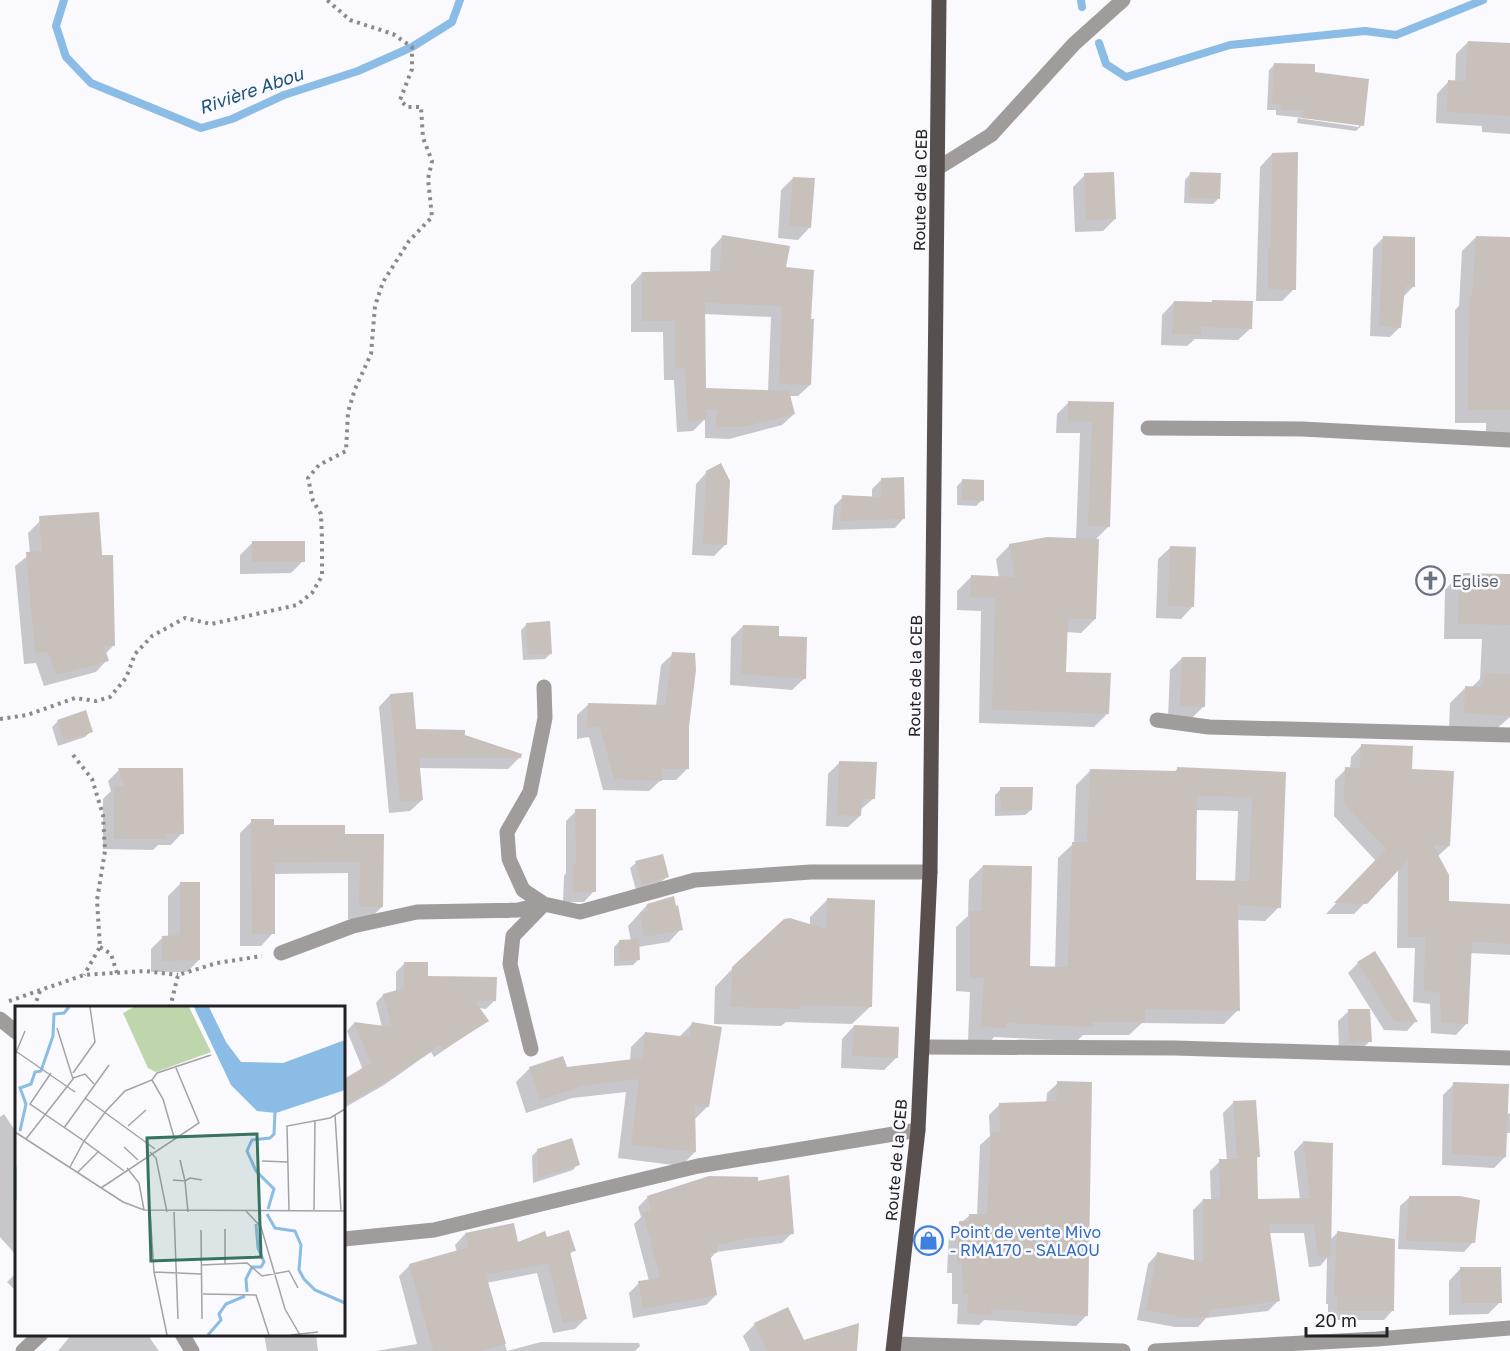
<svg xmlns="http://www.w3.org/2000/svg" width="1510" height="1351" font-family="'Golos Text',sans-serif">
<rect width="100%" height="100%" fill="#f9f9fe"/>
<path fill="#0003" fill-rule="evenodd" d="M1468,42L1510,45V134L1482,132V126L1436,123L1437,94L1448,82H1455L1456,54Z
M1274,65L1314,74L1362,125L1356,131L1297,123L1298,118L1359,127V124L1276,115V110H1267L1269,70Z
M1272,154L1294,289L1282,301H1256L1260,167Z
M1190,174L1218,199L1213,204L1184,203L1185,180Z
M1085,175L1115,219L1103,231L1075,232L1073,187Z
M793,178L810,227L798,240L778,238L781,190Z
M722,237L809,320L810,385L798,396H789L794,414L782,425L729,439L705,438V419L693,431L677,432L674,380H664L663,332H631V285L642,273H710L711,249ZM703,314L771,317L768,391L704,390Z
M1476,237L1510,239V433L1486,432V423H1455V310L1459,306L1462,251Z
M1383,238L1413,287L1403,297L1400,327L1390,337L1370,336L1373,248Z
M1174,302L1251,328L1238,340L1195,339L1187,346L1161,345L1162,315Z
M1069,402L1113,404L1109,526L1095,540V619L1081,633L1066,632L1065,673L1108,713L1094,727L979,723L981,611L957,610V591L971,577L999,578L996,559L1010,545L1076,539L1080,433H1056L1057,414Z
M707,472L725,545L714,556L692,555L696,484Z
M882,479L904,518L895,528L832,530L834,506L843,497L872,498V489Z
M963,480L982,500L976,506L957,505V486Z
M40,521L101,557L114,645L105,654L107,660L96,672L44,686L36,663L24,664L15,566L30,554L28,533Z
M252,543L303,561L291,573L240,574V555Z
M1171,547L1193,606L1181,619L1156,618L1158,559Z
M1460,574L1510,575V717L1494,731L1449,728L1450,703L1465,688H1471L1480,679L1482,639H1444L1445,590Z
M527,624L551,653L545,659L523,660L521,630Z
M743,626L777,638L805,678L792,690L730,685L731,638Z
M673,654L687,726V769L676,780H661L649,791L603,790L589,737L577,739V715L589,704L656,706L661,665Z
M1182,658L1203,707L1191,719L1168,718L1170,670Z
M390,695L415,730L463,736L519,758L508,769L419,768L422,800L410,811L389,813L379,707Z
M58,721L91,731L85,737L58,746L52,727Z
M1362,745L1411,770L1449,846L1437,857L1448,903L1510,906V955L1470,953L1467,1023L1456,1035L1431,1033L1430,1004L1413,1002L1415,948H1397L1398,869L1354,914H1326L1376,861L1334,816L1335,780L1346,769H1350L1351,757Z
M840,762L874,798L860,810V816L848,827L826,826L828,774Z
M1178,768L1284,773L1279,907L1265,921L1236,920L1238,1010L1224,1024L1142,1023L1129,1035H1083L1077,1041L994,1037L990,1042L968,1041L970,992L956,991V927L968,916L969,880L983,866L1028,967L1055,968L1058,858L1074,843L1076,785L1091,770L1174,772ZM1195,810L1238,811L1235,882H1195Z
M119,770L182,833L171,845H158L153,850L103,849V799L111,791L108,781Z
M1001,789L1031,810L1025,815L995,816V795Z
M576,811L594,891L584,902H563L564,876L566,873V821Z
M252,821L273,827L344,836H382V907L369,919H348V873L273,874V933L261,946H240V833Z
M636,863L667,877L661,882L636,890L630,868Z
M180,884L199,960L187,972H151V949L163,937H168V896Z
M828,899L870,1007L852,1024L786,1022L781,1026L714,1024L715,987L733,968L810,925V917Z
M647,905L681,929L669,942L638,947L639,959L633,965L614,966V947L619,942L631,941L628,926Z
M1358,963L1416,1021L1407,1031L1384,1030L1348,973Z
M404,964L427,978L494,1001L486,1009L478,1008L487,1021L434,1057L431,1052L384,1085L344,1108V1081L363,1070L347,1031L354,1023L382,1027L376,1003L383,995L396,992V972Z
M1349,1011L1370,1041L1359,1052H1339L1338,1021Z
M692,1024L708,1106L694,1120L695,1152L681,1166L618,1158L626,1092L572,1098L526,1113L516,1082L530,1068H565L630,1061L631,1047L645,1033L679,1037Z
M854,1026L897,1057L884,1070L841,1068L842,1039Z
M1058,1083L1087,1315L1076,1326L984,1320L979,1325L957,1324L958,1304H952V1273H947L949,1233L970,1215L977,1216L980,1145L990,1136L989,1115L1000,1104L1046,1103L1047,1093Z
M1454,1084L1506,1115L1510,1113V1133H1505V1157L1494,1168L1442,1165L1443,1095Z
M1233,1103L1259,1156L1256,1159V1200H1300L1294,1152L1303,1142L1330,1240L1337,1233L1393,1310L1384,1320H1328V1304H1326L1327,1258L1320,1266L1309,1267L1304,1233H1269L1278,1301L1268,1311L1206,1318L1198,1327H1175L1137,1320L1148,1264L1157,1254L1194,1261L1193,1210L1203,1200H1211L1210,1171L1220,1161H1227L1223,1113Z
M4,1114L16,1132V1255L0,1237V1117Z
M538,1150L578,1164L573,1170L533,1183L532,1156Z
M710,1177L757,1183L792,1233L782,1243L716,1252L710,1259L716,1295L706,1305L633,1318L629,1293L639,1283L649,1281L634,1224L641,1217L638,1207L647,1198Z
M1410,1197L1473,1242L1464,1252L1398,1249L1400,1206Z
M465,1234L517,1244L546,1238L574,1250L569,1255L586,1318L575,1329L553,1333L537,1273L486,1283L507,1351H376L417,1344L399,1276L410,1265L457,1252L455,1245Z
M1461,1268L1500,1302L1488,1314L1449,1315V1281Z
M16,1273V1291L7,1282Z
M755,1324L807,1351H750L743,1336Z
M72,1334H147L159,1351H58Z
M264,1334H316L318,1351H267Z
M541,1342L639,1343L640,1346L635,1351H507Z"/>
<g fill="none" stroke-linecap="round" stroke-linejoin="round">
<path stroke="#8bbce5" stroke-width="8" d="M64,0L56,26L66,57L91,83L201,128L232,119L284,95L358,71L412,47L452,22L460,0
M1081,0L1082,7
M1099,43L1106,64L1126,77L1230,45L1365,31L1396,35L1483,0"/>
</g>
<path fill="#c8c0bb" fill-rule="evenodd" d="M1468,41L1510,43V116L1447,112L1448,80L1465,81Z
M1274,63L1315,64V72L1369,79L1364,126L1302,118L1303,110H1281V105L1272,104Z
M1298,152L1296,290L1268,289V247H1271L1272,153Z
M1114,172L1116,219L1086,220L1084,173Z
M1190,172L1221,173L1220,199L1189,198Z
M793,177L815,178L811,228L789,226Z
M722,235L790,246L786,267L814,270L811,319H814L811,385L779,384L782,306L705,303L706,388L789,391L795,414L742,427H716L717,409L706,410V420L688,421L685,368L675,369V321H642V272L720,271Z
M1383,236L1415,237V287H1405L1401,328L1379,326Z
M1476,236L1510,237V410H1468L1469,295H1472Z
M1212,300L1253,301L1252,329L1201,327V335L1172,334L1174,301L1212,302Z
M1068,401L1114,402L1110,527L1088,526L1092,422L1068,421Z
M721,463L730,481L727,545L703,544L706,471Z
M904,477L905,519L840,521L842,495L881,497V478Z
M962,479L984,480V501L962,500Z
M99,512L102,555H113L115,646H104L109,661L56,675L48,652L35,653L26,552L42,551L39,516Z
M1047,537L1099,539L1096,619H1068L1066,672L1111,673L1109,714L992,710L995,598L970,597L971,575L1015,577L1009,544Z
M252,541H305V562H252Z
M1170,546L1196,547L1194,607L1168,606Z
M1459,573L1510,574V625L1458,624Z
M550,621L552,654L528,655L526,623Z
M743,625L779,626V636L807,637L806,679L741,674Z
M672,652L695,653L696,670L689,726V769H662V781L614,779L600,727L587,728L588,703L665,705Z
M1182,657H1206L1205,707L1180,706Z
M1484,673L1510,674V716L1464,713L1465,686L1483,687Z
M413,692L416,729L465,730V735L522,754L521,758H419L423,800L400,802L390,694Z
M86,710L93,732L64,741L57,720Z
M1361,744L1413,746L1412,769L1454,771L1450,846L1433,845L1449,875V901L1510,904V944L1472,942L1468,1024L1441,1023L1440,993L1424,991L1425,937H1408V860L1367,904L1334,903L1386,849L1344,804L1345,767L1360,768Z
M839,761L877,762L875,799H862L861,816L837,815Z
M1177,767L1286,772L1281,908L1238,905L1240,1011L1145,1009V1022H1093V1027L1006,1023V1028L981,1027L984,978H970V911H981L983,865L1032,866L1030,966L1068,967L1072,842H1087L1090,769L1177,771ZM1197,796L1252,797L1249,881L1196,880Z
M118,768H183L184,834H166V839H114V786H124Z
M1000,787H1033L1032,810L1001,811Z
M575,809H596V892H573V864H576Z
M251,819H274V825H345V834H384L383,907H359L360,862L275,863V934H252Z
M663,854L669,877L642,885L635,861Z
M180,882H200V960L162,961V936L180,935Z
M674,896L676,906L678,905L683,930L644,937L640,912L648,911L647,904Z
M827,898L875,900L872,1007L801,1005V1009L731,1007L732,967L784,919L790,918L826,929Z
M639,939L640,960L619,961V940Z
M1375,951L1385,967L1418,1022L1394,1021L1357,962Z
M404,962H428V976L497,977L496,1001H475L489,1021L443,1050L440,1045L393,1077L344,1106V1079L371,1063L354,1022L392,1027L383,994L404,988Z
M1348,1009H1370L1372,1042H1349Z
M692,1022L722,1027L709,1107L695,1105L696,1152L631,1145L639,1079L587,1085L540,1100L529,1067L563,1056L567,1067L642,1058L645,1032L689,1037Z
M854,1025L899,1027L898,1058L852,1056Z
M1057,1081L1092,1082L1088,1316L991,1309V1315L967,1314L968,1294H963L962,1263H957L959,1221H969V1214H987L991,1133L1000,1132L999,1103L1056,1101Z
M1453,1082L1509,1084L1506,1157L1452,1154Z
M1256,1100L1260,1157H1257L1258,1199L1310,1198L1303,1141L1333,1143L1331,1257H1318L1314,1224H1269L1280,1301L1209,1310V1317L1186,1318L1146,1310L1157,1252L1203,1262V1199H1220L1219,1159H1237L1233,1101Z
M572,1138L580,1165L538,1178L537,1149Z
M789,1175L794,1234L748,1238L718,1245L717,1253H710L717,1295L643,1309L638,1281L660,1278L643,1213L651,1210L647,1196L709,1176L758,1177V1181Z
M1409,1196H1460L1480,1200L1475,1243L1406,1241Z
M514,1223L518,1242L545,1231L547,1237L569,1230L576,1251L570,1252L587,1319L563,1323L548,1263L486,1275L506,1344L481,1351H433L409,1264L469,1247L465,1233Z
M1337,1231L1395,1239L1394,1311H1337V1295L1334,1296Z
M1460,1267H1501L1502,1303H1461Z
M788,1307L804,1340L859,1323L857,1351H767L754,1323Z"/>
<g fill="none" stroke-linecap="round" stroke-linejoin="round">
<path stroke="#8a8a8e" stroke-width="4" stroke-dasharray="3 4.5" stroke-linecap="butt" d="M0,719L27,715L75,698L96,701L110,697L126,678L135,654L152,636L185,618L211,624L297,605L312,593L322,576V539L321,514L313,501L308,478L319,465L346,451L348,412L355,389L371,354L375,306L383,282L409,241L432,217L428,179L432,161L423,138L421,107H407L400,100L412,69V47L393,34L350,20L327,0
M73,755L92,779L103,815L105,851L97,900L100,947L84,975
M100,947L111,954L117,973
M9,1001L84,975L145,971L178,975
M34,1008L40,991
M170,1008L178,975L217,963L262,956"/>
<path stroke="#a09c9b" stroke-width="15" d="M938,168L991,135L1074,44L1123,0
M1148,428L1302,429L1510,440
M544,687L545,718L530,792L507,832L509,859L523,890L544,904L580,912L695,880L811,872H930
M1157,720L1209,727L1510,735
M281,953L353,926L417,912L518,910L544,904L513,936L510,964L531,1049
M0,1019L16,1032
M923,1047L1175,1048L1510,1058
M344,1239L434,1230L698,1166L918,1130
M182,1334L192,1351
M895,1344L1123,1351
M23,1351L41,1334
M1155,1351L1377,1339L1510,1328"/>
<path stroke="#57504f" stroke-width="15" d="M893,1351L918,1130L930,872L939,0"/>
</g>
<defs>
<symbol id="church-ring" viewBox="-11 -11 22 22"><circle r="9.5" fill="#f9f9fe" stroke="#6b7280" stroke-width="1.5"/><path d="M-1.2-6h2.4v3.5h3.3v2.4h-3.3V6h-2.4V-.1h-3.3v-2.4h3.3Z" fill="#6b7280"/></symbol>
<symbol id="shop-ring" viewBox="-11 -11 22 22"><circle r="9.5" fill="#f9f9fe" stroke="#3f7fe0" stroke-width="1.5"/><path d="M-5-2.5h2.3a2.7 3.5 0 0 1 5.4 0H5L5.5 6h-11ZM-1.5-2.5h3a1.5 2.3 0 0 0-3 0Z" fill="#3f7fe0"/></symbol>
</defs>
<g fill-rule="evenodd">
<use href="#church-ring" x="1414" y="564" width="33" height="33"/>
<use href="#shop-ring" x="912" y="1224" width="33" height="33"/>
</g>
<g text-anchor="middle" stroke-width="5" stroke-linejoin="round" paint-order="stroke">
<g font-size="16" fill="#222225" stroke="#f9f9fe">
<text transform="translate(920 190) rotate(-89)" y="6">Route de la CEB</text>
<text transform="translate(915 676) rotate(-89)" y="6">Route de la CEB</text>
<text transform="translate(896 1160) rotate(-85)" y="6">Route de la CEB</text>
</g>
<g font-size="16" fill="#5b616d" stroke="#f9f9fe" text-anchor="start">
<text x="1452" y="587">Eglise</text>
</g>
<g font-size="16" fill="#366cbe" stroke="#f9f9fe" text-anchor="start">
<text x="950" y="1238">Point de vente Mivo<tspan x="950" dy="18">- RMA170 - SALAOU</tspan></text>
</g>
<g font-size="18" font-style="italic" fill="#1d537b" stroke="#f9f9fe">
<text transform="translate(251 91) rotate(-19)" y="6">Rivière Abou</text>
</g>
</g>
<g transform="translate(15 1006)">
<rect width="330" height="330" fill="#f9f9fe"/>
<path d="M119,1H174L196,46L141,66L133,62L108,7Z" fill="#bfd5ab"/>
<path d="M179,1H194L211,36L226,56L268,57L330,34V84L261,107L242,105L216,79Z" fill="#8bbce5"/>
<path fill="none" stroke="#8bbce5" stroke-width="3" d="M5,125L11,98L5,82L16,78L20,66L26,65L38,30L39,8L49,7L54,1M0,161V194M253,203L259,183L241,165L232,145L237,134L255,132L259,128L260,106M252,208L260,222L280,225L286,239L284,264L289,273L300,284L330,297M232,286L231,273L237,261H246L249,256L243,242L241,218M193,329L206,314L204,308L211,298L230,290"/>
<path fill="none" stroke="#a3a3a7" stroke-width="1.5" d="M2,46L60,86M0,49L10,25M36,67L15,98L69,135L55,161M58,67L80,36L75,1M58,72L70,68L79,78M137,74L148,93L159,131M70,92L140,143M320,109L326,205M113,120L131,104M49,122L94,59M0,126L108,196L129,204L330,205M11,133L58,73L42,22M109,141L123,154M135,146L141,152L152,206M247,155L273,156M112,162L124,177L129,204M109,165L69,135L91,105L110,85L137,74L142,67L196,49M63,166L84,145M158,174L170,175L165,154M86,182L184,117L161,62M274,204L272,120L315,112L330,103M299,204L300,114M135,205L139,266L152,329M231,205L246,221L270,303L285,329M159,206L163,313M173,206L170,175L175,172L187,174M210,223V258M186,224L187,313M186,259L232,257L247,270L274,265L283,282M139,266L186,268M188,288L241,289L254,329M276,329L303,326"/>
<path fill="#37735e" fill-opacity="0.15" stroke="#37735e" stroke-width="3" d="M242,128L246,251L136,255L132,132Z"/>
<rect width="330" height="330" fill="none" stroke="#222225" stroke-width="3"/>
</g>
<path d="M1306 1327v9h81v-9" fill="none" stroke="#222225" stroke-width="3"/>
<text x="1315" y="1327" font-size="18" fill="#222225" stroke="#f9f9fe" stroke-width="4.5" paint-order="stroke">20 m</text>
</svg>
